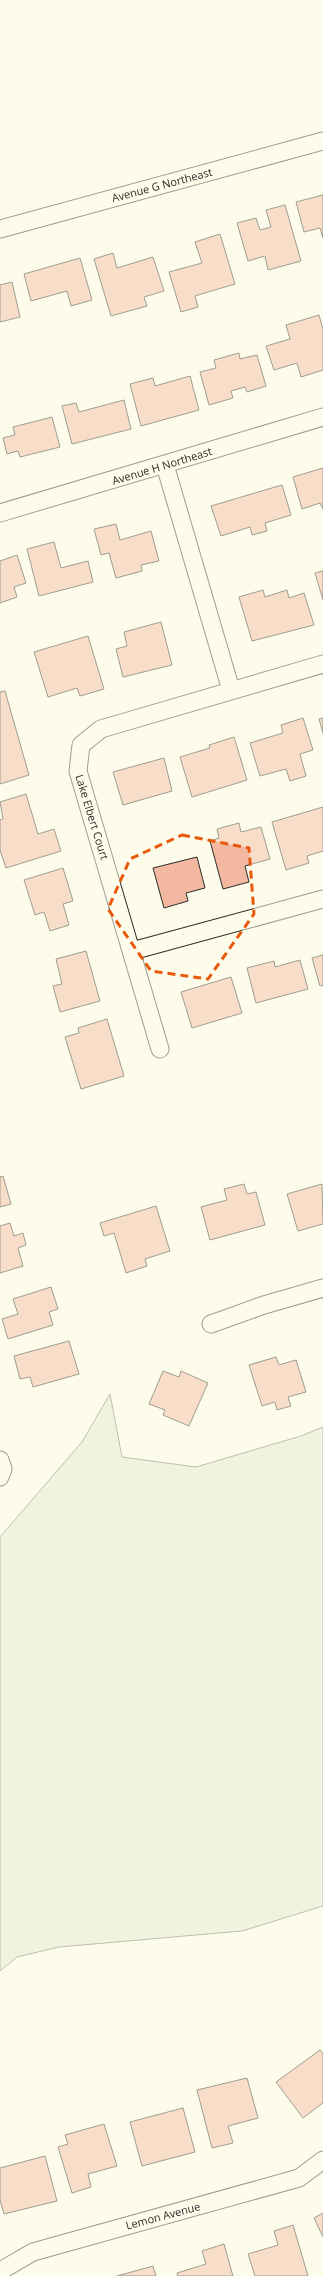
<svg xmlns="http://www.w3.org/2000/svg" width="323" height="2276" font-family="'Open Sans',sans-serif">
<rect width="100%" height="100%" fill="#fdfbea"/>
<path fill="#deebd1" stroke="#74746e" d="M110,1394L122,1457L196,1467L301,1436L323,1427V1906L242,1931L59,1947L17,1957L0,1971V1537L82,1442Z"/>
<path fill="#f2b8a0" stroke="#2b2b2b" d="M323,195V238L320,228L304,232L296,202Z
M285,205L301,261L268,270L265,256L248,261L237,223L256,218L260,230L271,227L266,210Z
M220,234L235,284L195,296L198,307L181,312L169,272L202,263L195,242Z
M113,253L117,268L153,257L164,291L144,297L147,306L111,316L94,259Z
M80,258L92,300L71,306L67,291L31,301L24,274Z
M12,282L20,317L0,322V285Z
M319,315L323,329V370L301,377L297,363L274,370L266,346L290,339L286,325Z
M239,353L240,359L257,355L266,386L247,392L245,387L231,391L233,398L209,405L200,372L216,368L214,360Z
M190,376L199,410L141,426L130,384L153,378L155,386Z
M124,400L131,429L72,444L62,406L76,403L79,412Z
M52,417L60,447L20,457L18,451L7,454L3,438L15,435L13,427Z
M323,468V509L320,503L302,509L293,477Z
M282,485L291,515L265,523L267,531L252,535L250,527L221,536L211,506Z
M116,524L120,540L151,531L159,561L141,565L142,571L116,578L109,553L101,555L94,529Z
M54,542L61,568L88,561L93,582L39,596L27,549Z
M17,555L26,583L14,587L17,597L0,603V561Z
M323,571V600L315,573Z
M263,590L265,597L287,590L289,598L304,593L314,625L252,641L239,597Z
M161,622L172,665L123,677L116,649L127,646L124,632Z
M88,636L104,689L80,696L77,688L48,697L34,652Z
M5,691L29,775L0,784V692Z
M303,718L313,750L300,754L306,776L290,781L286,769L260,776L250,743L283,733L281,725Z
M323,718V733L319,719Z
M234,737L247,780L192,797L180,757L210,748L209,745Z
M164,758L172,791L123,805L113,772Z
M26,794L38,834L54,829L61,851L6,868L0,850V820L3,819L0,802Z
M323,807V851L307,856L309,863L286,870L272,822Z
M239,823L241,832L261,827L270,859L245,866L249,882L223,889L210,841L219,838L217,829Z
M197,857L205,888L186,893L188,901L164,908L153,868Z
M63,868L73,901L63,904L69,925L50,931L44,912L35,915L24,880Z
M86,951L100,1001L60,1012L53,986L62,984L56,959Z
M323,955V985L320,986L312,958Z
M300,960L308,989L256,1003L247,968L274,961L275,967Z
M231,977L242,1013L192,1028L181,992Z
M107,1019L124,1076L81,1089L65,1037L79,1033L78,1028Z
M3,1176L11,1204L0,1207V1177Z
M244,1184L247,1194L256,1192L265,1225L210,1240L201,1207L227,1200L224,1189Z
M322,1184L323,1224L298,1231L287,1194Z
M156,1206L170,1251L145,1259L147,1266L126,1273L114,1233L104,1236L100,1223Z
M10,1223L14,1236L23,1233L26,1245L18,1248L23,1266L0,1273V1226Z
M51,1287L58,1309L49,1312L53,1325L8,1339L2,1319L18,1314L13,1299Z
M69,1341L79,1374L33,1387L30,1377L20,1379L14,1356Z
M276,1357L279,1365L296,1360L306,1392L288,1397L291,1406L277,1410L275,1402L262,1406L249,1365Z
M163,1371L179,1377L181,1371L208,1383L189,1426L163,1415L165,1410L149,1404Z
M320,2050L323,2054V2103L303,2118L276,2082Z
M247,2078L258,2118L228,2126L233,2143L212,2148L197,2090Z
M183,2108L195,2152L142,2166L130,2122Z
M104,2124L117,2166L88,2174L91,2187L72,2193L58,2147L68,2144L65,2135Z
M45,2156L57,2201L4,2214L0,2200V2168Z
M323,2213V2237L314,2218Z
M293,2225L308,2276H255L248,2254L278,2245L274,2231Z
M224,2244L233,2276H178L177,2273L206,2264L202,2251Z
M153,2266L156,2276H117Z"/>
<g fill="none" stroke-linecap="round" stroke-linejoin="round">
<defs>
<path id="minor" d="M0,229L323,141
M165,465L231,690
M0,513L323,417
M132,951L323,899
M160,1049L78,771L81,745L101,729L323,664
M211,1324L264,1305L323,1288
M0,1460L3,1469L0,1477
M1,2276L2,2270L33,2252L299,2178L323,2160"/>
</defs>
<use href="#minor" stroke="#2b2b2b" stroke-width="19"/>
<use href="#minor" stroke="#fdfbea" stroke-width="17"/>
</g>
<path d="M0 0H323V2276H0ZM182,835L249,848L254,914L208,979L151,971L108,909L130,859Z" fill="#fdfbea" fill-opacity=".55" fill-rule="evenodd"/>
<path fill="none" stroke="#e8590c" stroke-width="3" stroke-dasharray="8 5" stroke-linejoin="round" d="M182,835L249,848L254,914L208,979L151,971L108,909L130,859Z"/>
<g text-anchor="middle" stroke-width="3" stroke-linejoin="round" paint-order="stroke">
<g font-size="11" fill="#2b2b2b" stroke="#fdfbea">
<text transform="translate(162 185) rotate(-15)" y="4">Avenue G Northeast</text>
<text transform="translate(162 466) rotate(-17)" y="4">Avenue H Northeast</text>
<text transform="translate(92 817) rotate(73)" y="4">Lake Elbert Court</text>
<text transform="translate(163 2216) rotate(-15)" y="4">Lemon Avenue</text>
</g>
</g>
</svg>
